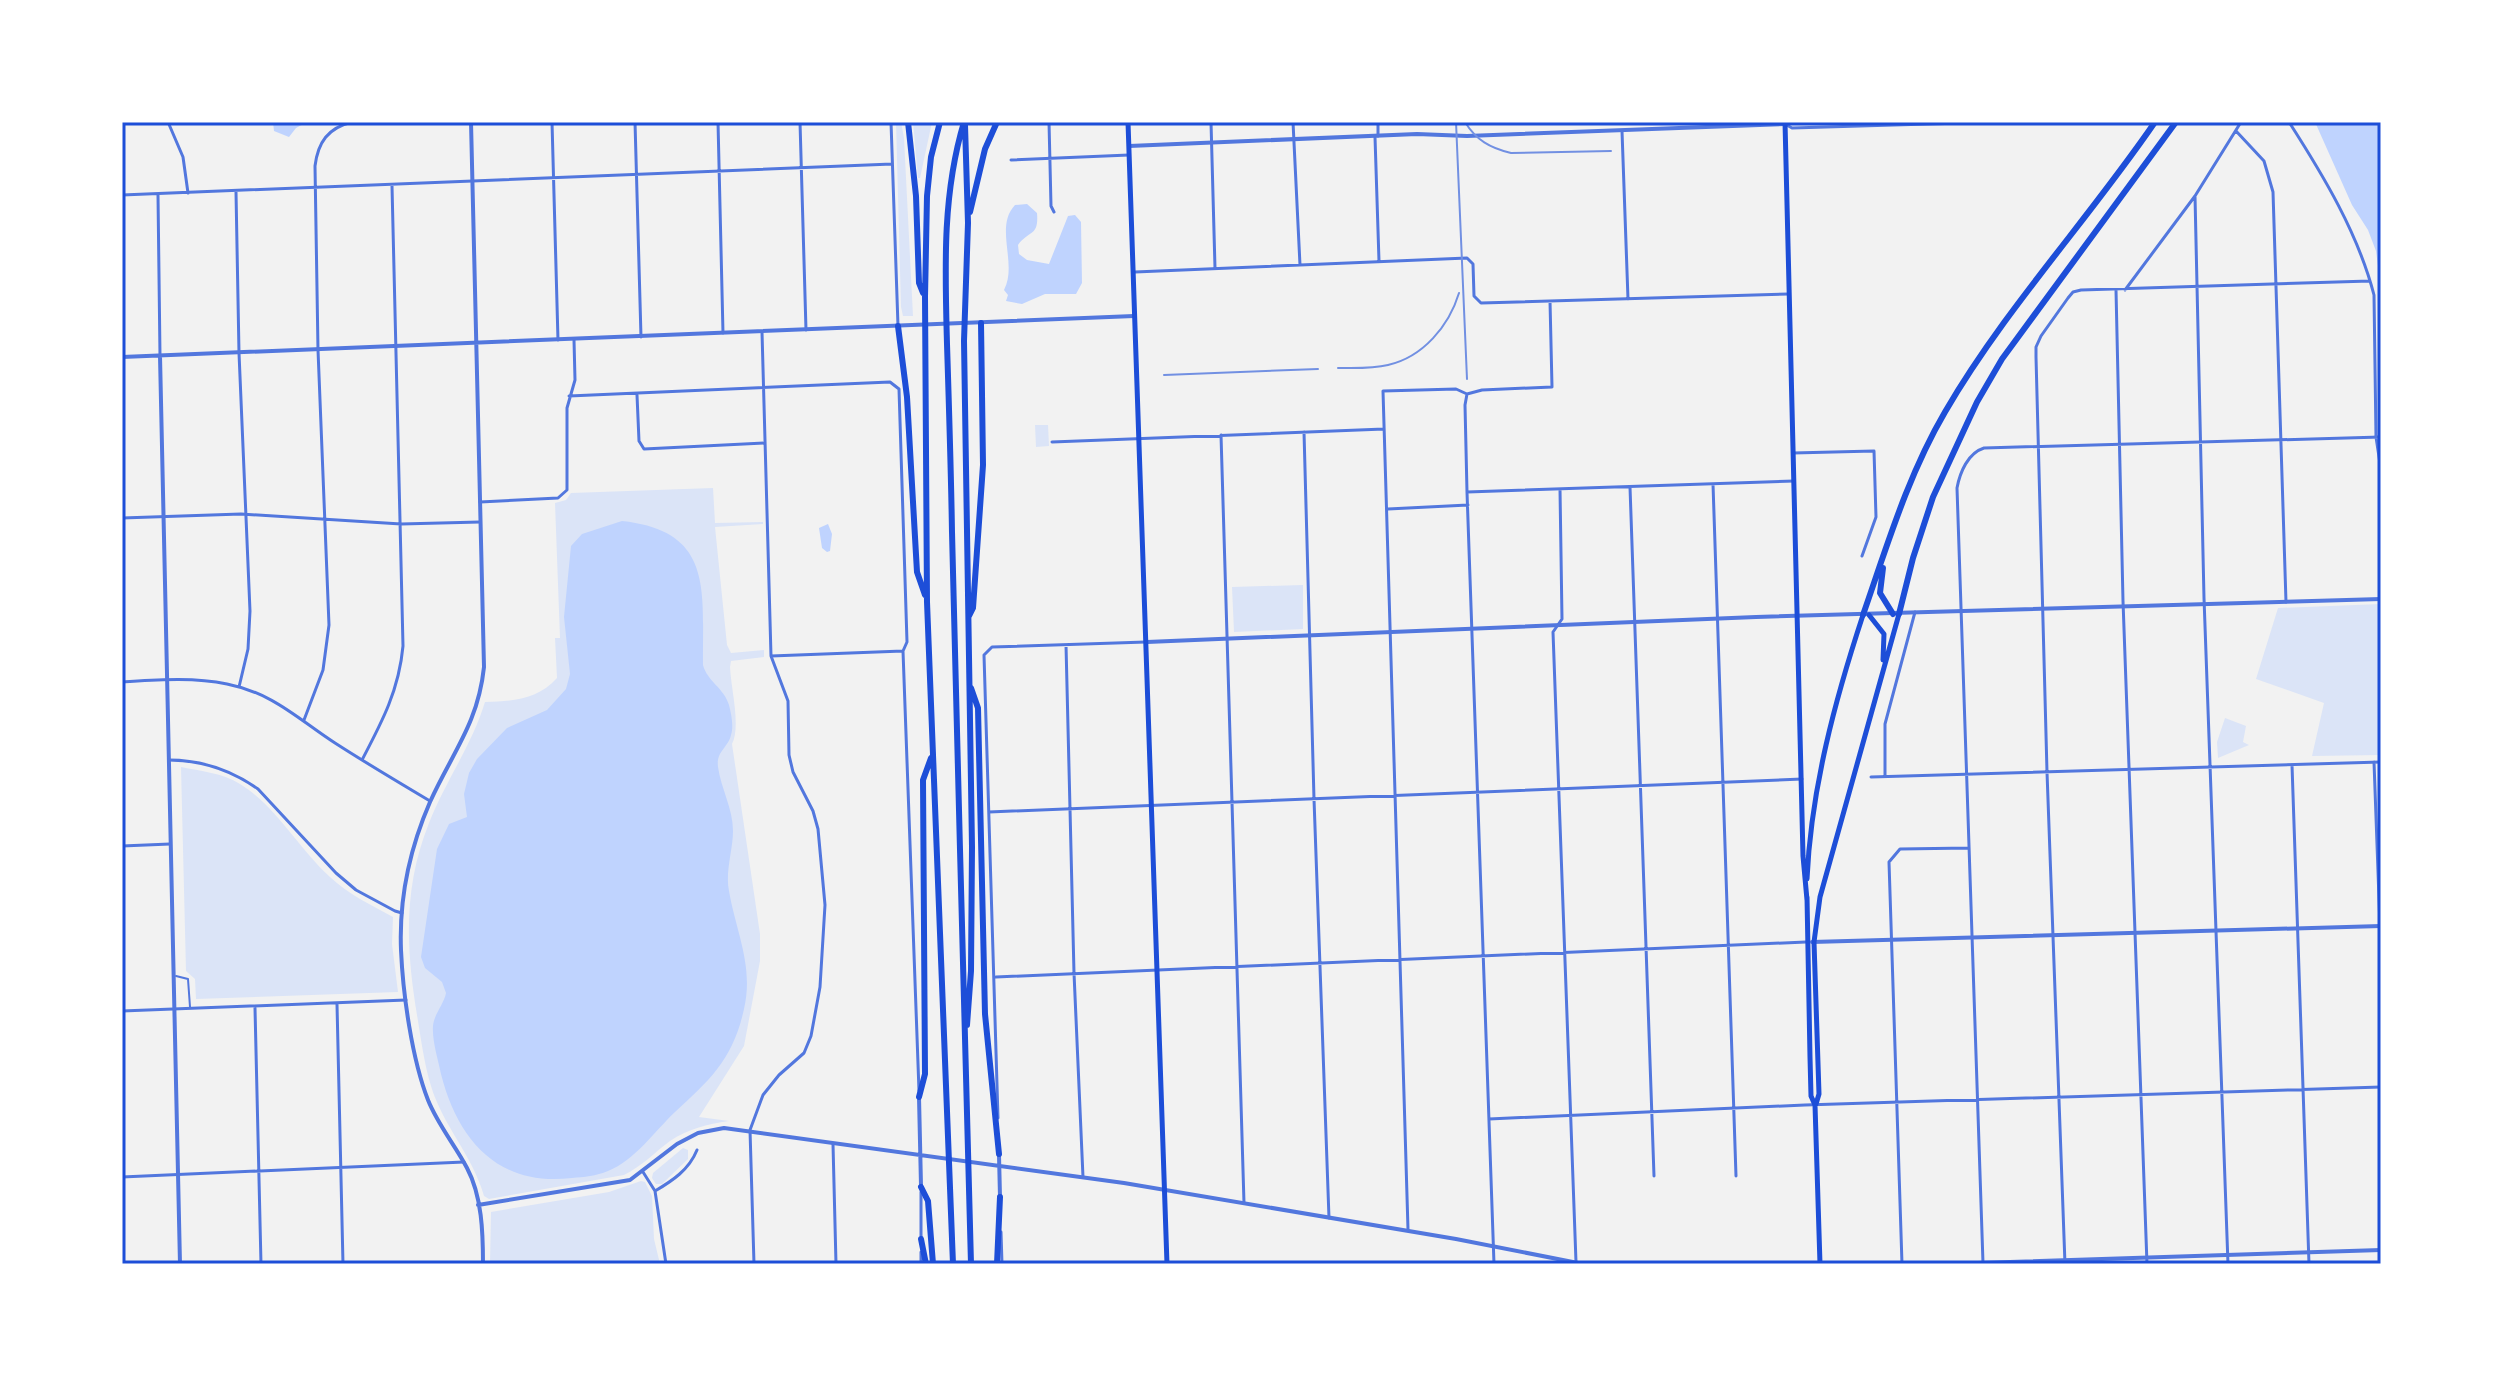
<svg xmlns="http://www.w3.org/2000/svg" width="2503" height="1386" font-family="Mulish,sans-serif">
<rect width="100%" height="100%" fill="#f2f2f2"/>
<path fill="#dbe4f7" d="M896,122H901L904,138L913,316H903L901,307Z
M913,122H932L920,178H918Z
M1035,425H1048L1049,446L1036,447Z
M713,488L715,523L763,522V524L715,527L727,645L731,653L764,650V657L731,661L730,667C731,689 741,726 732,744L760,934V961L744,1046L699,1117L729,1121C707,1124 688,1129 670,1141C654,1153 642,1166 624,1175L489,1199L484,1196C473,1156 443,1126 431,1086C424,1063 421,1039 417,1015C406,948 403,888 429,823C445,782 472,745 485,702C513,701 537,700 557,678L555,638H560L555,503L566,500L571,493Z
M1303,585V629L1234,632L1232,587Z
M2381,604V755L2312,756L2324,703L2256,679L2278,608Z
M2225,718L2246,726L2243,742L2249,745L2218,758L2217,742Z
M181,767C200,771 223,773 240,784C276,806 299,849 330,877C348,894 371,905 393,917L392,944L398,992L196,999L195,979L186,971Z
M683,1148L688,1150V1159L662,1184H656L652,1178L653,1173Z
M641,1181L645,1182L652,1196L654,1239L660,1264H490L491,1212L609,1192Z"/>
<path fill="#bfd3fe" d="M273,122H307L296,128L289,137L274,131Z
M2315,122H2381V288L2376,251L2368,230L2352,205Z
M1027,204L1037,213C1039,237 1029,230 1018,245L1019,254L1027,260L1049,264L1068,216L1075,215L1081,222L1082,283L1076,294H1045L1022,304L1006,301L1008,295L1004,290C1018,264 994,227 1015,205Z
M622,521C715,531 702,592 703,665C707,681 724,688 729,705C731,713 734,726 731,735C728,748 716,751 718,767C721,789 733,808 733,831C733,850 725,872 729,891C736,932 754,966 744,1009C733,1059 711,1079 675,1112C654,1132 635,1160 608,1171C596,1176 584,1177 572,1178C499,1187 458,1141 441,1074C438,1059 432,1041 433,1026C434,1014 444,1004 446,993L442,982L425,968L421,957L437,849L449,824L467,817L464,794L469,773L477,759L507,728L547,710L566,689L570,674L564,617L571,546L582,534Z
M828,524L832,534L830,551L827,552L822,548L819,528Z"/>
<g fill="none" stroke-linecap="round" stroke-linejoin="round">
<path stroke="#5277de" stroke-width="2" d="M176,976L188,979L190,1007"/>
<path stroke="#5277de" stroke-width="3" d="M168,122L183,157L188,193
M552,122L558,340
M635,122L641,337
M718,122L723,333
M800,122L806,330
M891,122L898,326
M1049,122L1051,206L1054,212
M1211,122L1215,268
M1293,122L1300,265
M1378,122V136
M2289,122C2323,175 2358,233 2374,295L2376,437L2381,470
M1785,124L1792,128L1996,122
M1622,131L1628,299
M2236,131L2264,161L2273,192L2286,602
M1375,137L1379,261
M1011,160L1129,155
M236,192L239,353L250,611L248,649L239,687
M122,195L892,164
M158,195L160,356
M2195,196L2204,598L2228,1264
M1135,272L1467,258L1473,264L1474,296L1481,303L1789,294
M2116,290L2123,601L2147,1264
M2125,290L2195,196L2241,122
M1467,394L1465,405L1467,492L1494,1264
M637,395L639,441L644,449L765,443
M569,396L890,382L899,389L907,642L903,651L919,1091
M1304,432L1314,799L1329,1218
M1221,435L1244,1203
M1052,442L1384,429
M1793,453L1874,451L1876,517L1862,556
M1713,484L1736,1176
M1630,487L1654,1176
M1560,489L1562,619L1553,632L1576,1262
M1467,492L1794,481
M480,502L558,498L567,490V408L575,380L574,340
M1388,509L1468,505
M122,518L241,514L401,524L480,522
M1066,645L1074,973L1083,1177
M771,656L903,651
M122,682C156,680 193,677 227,684C273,693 298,719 335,743C366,763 398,782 430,801
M304,720L323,670L329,625L318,350L315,166C318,142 328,128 352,122
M169,760C203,760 231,770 258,789L336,873L356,890L395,911L402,913
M362,760C382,722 399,690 403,646L392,186
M2374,762L2381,954
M2292,765L2309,1264
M1885,776V724L1915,612
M1871,777L2381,762
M989,812L1802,779
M122,846L170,844
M996,977L1806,942
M337,1004L343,1264
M255,1008L261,1264
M122,1011L406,1000
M998,1118L984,655L992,647L1146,642
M1489,1119L1805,1105L2381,1087
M833,1144L836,1264
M643,1172L655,1191L666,1264
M122,1177L464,1162
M655,1191C672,1181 689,1170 697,1150
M1408,1229L1383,391L1456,389L1467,394L1482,390L1552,387L1550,301
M1001,1232L1002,1264
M921,1240V1192
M1983,1263L1957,488C1960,472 1968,453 1984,448L2381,437
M754,1264L750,1130L763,1095L779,1075L804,1053L811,1036L820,987L825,905L818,829L813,811L793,772L789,755L788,701L771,656L762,332
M921,1264V1252
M1902,1264L1889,862L1900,849L1969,848
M2065,1264L2047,772L2036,357V347L2041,336L2068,298L2073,292L2081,290L2370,281"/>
<path stroke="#5277de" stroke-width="4" d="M471,122L484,667C478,724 452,753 430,802C410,848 399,900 401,950C403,995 412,1059 428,1100C438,1125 455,1145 467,1168C482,1196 483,1233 483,1264
M1129,146L1417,134L1467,136L1785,124
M160,356L180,1264
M122,357L1134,316
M1147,642L1756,617L2381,599
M1812,942L2381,926
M919,1097L921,1186
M999,1155L1000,1197
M478,1205L630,1180L677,1144L698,1133L724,1128L1124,1183L1456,1239L1583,1264
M1945,1264L2381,1250"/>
<path stroke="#1d4ed8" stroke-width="5" d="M1128,122L1167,1264
M1785,122L1803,856L1807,900
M1869,615L1884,634L1883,660
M1807,879C1811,789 1835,700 1863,615
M1807,897L1810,1057L1811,1096L1815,1105L1820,1264
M1816,1104L1819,1094L1814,942L1820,897L1899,614"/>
<path stroke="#1d4ed8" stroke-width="6" d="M908,122L916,196L919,283L923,293
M940,122L931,157L927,196L925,297L927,602L953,1264
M964,122C942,195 945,269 947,344C949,407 951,469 952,532C959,776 963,1020 971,1264
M965,125L968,223L964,341L972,847L971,971L967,1025
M970,212L985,149L997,122
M898,326L907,397L917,572L925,595
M1883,568L1880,593L1893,614
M1899,614L1913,558L1933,497L1977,402L2002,359L2176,122
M1863,615C1887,546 1908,475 1945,412C2005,309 2088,220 2155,122
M969,616L973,608L983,465L981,323
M971,688L978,708L985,1014L999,1154
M919,1097L925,1074L923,780L931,758
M921,1187L928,1201L933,1264
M921,1239L926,1264
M997,1264L1000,1197"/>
<path stroke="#7290e2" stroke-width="2" d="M1456,122L1467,379
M1465,122C1476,140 1490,148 1511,153L1611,151
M1338,368C1354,368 1372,369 1388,365C1423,357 1449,326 1459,293
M1164,375L1318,369"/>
</g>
<rect width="2503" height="1386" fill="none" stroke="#ffffff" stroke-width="248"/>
<rect x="124" y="124" width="2255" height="1138" fill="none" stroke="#1d4ed8" stroke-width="3"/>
</svg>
